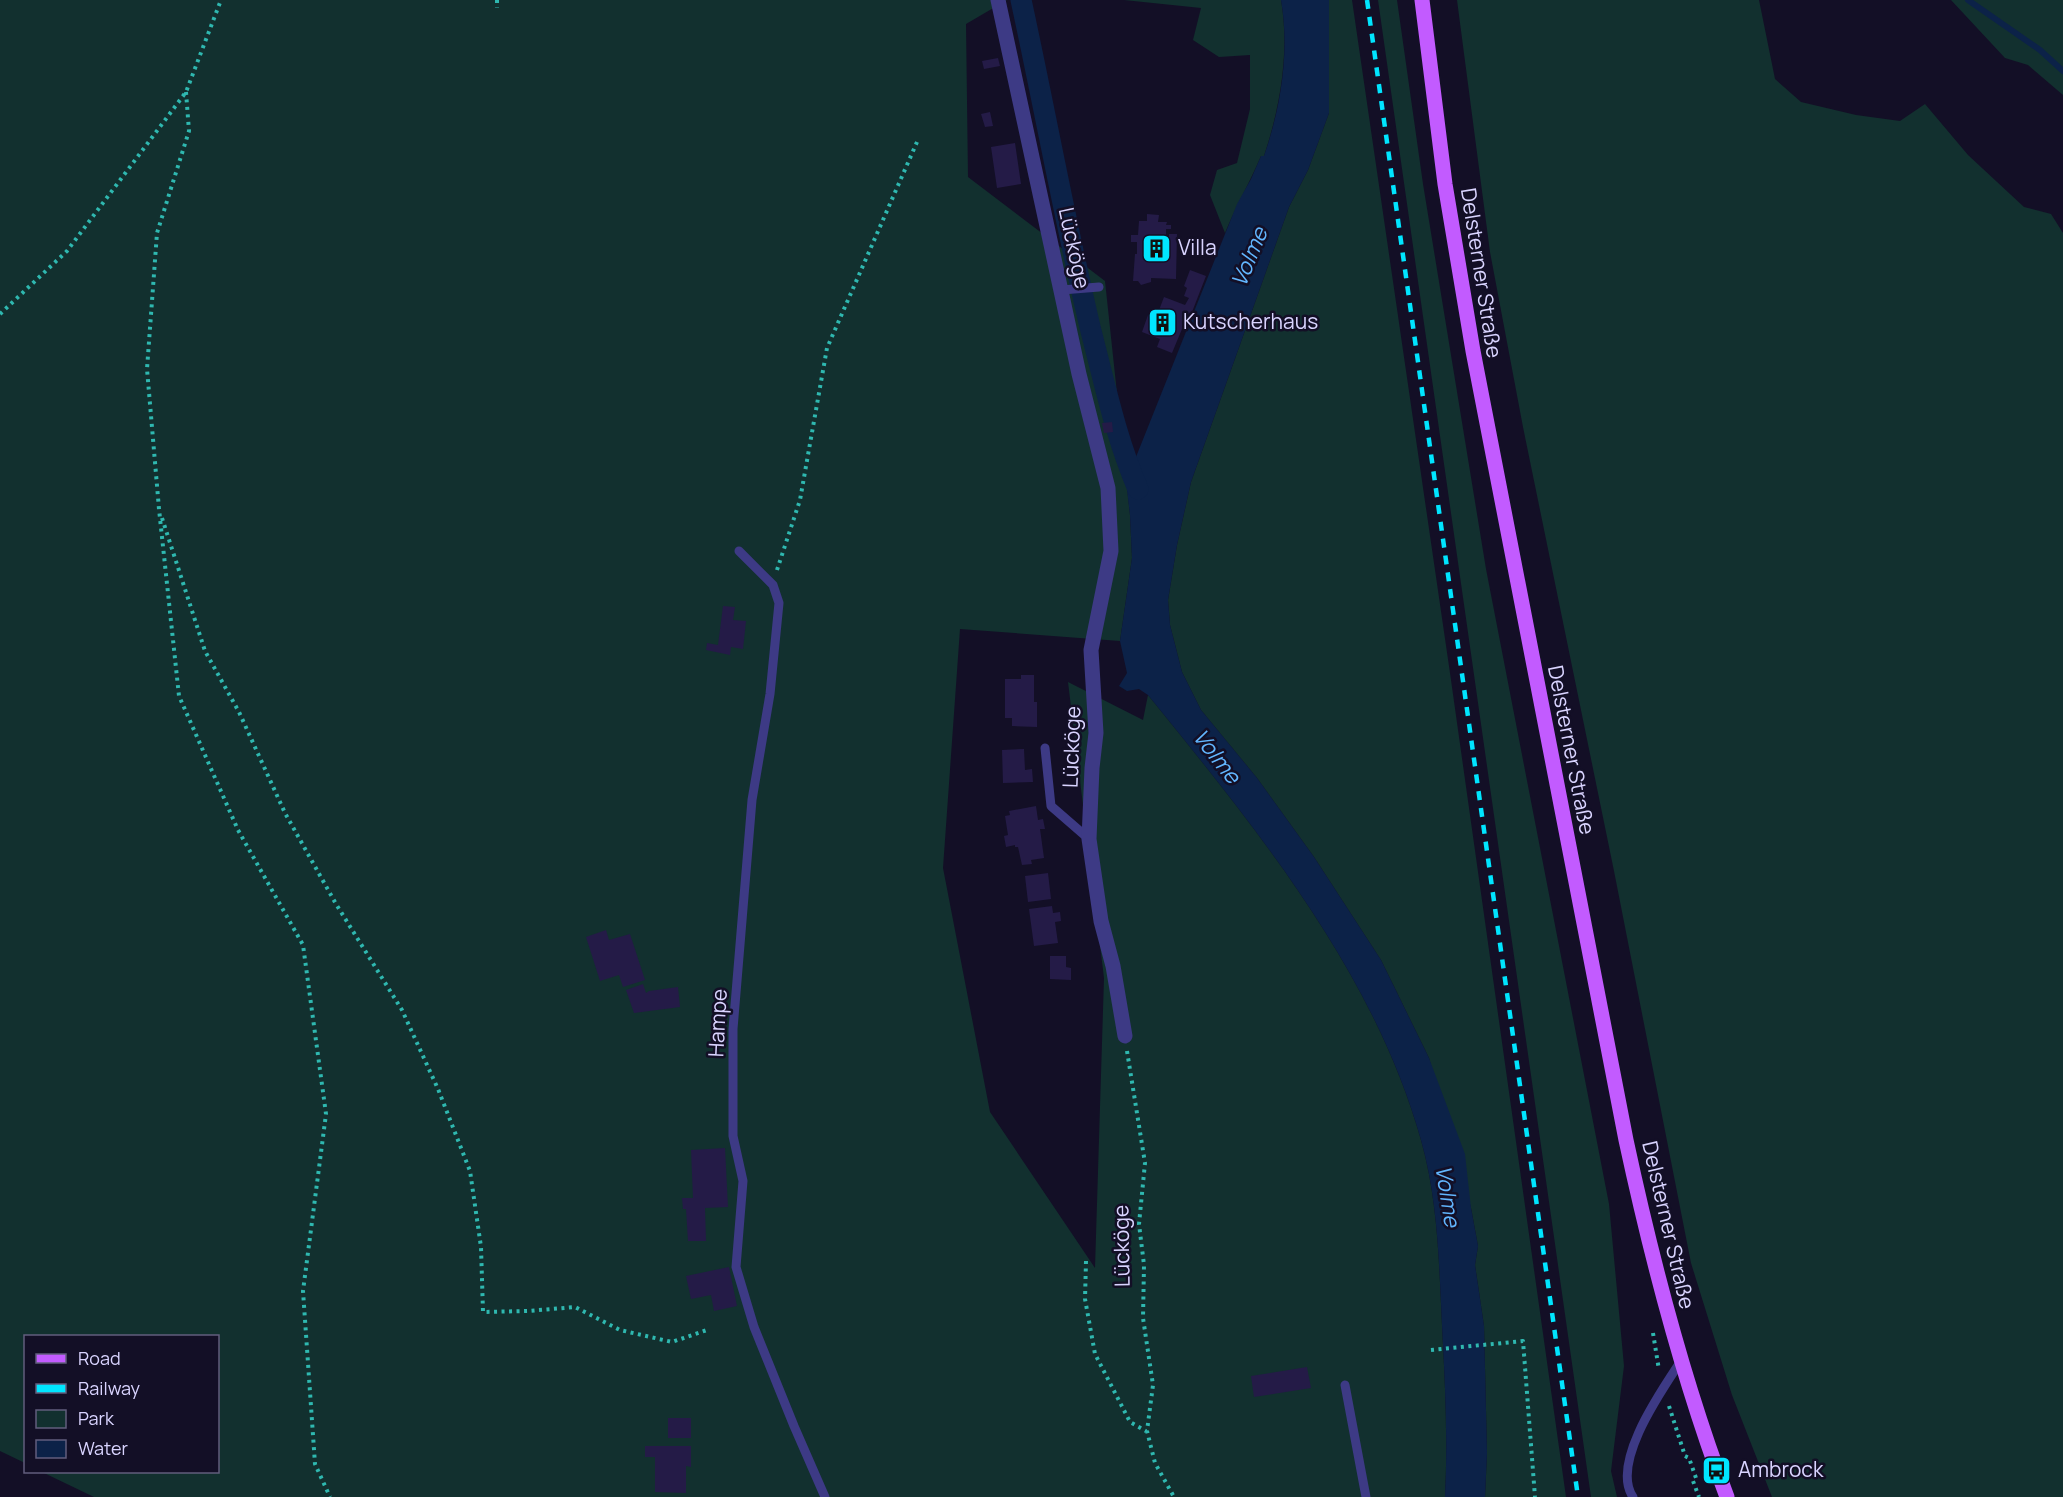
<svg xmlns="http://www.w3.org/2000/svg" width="2063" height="1497" font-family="Manrope,sans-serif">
<rect width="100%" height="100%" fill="#130f26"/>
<path fill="#12302f" d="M0,0H1007L966,24L968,177L1105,281L1130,515L1132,558L1120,641L960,629L943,868L990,1112L1095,1268L1104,978L1068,682L1143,720L1148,695C1256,828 1374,972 1421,1140C1438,1200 1439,1263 1442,1325C1445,1382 1448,1439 1445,1497H94L42,1472H218V1336H26L25,1463L0,1451Z
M1124,0H1281C1290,51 1280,108 1264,156H1261C1250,182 1236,206 1225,233L1210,195L1217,170L1237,163L1250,109V55L1219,57L1193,40L1201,8Z
M1329,0H1352L1450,673L1566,1497H1485L1487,1453L1484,1326L1475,1265L1478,1246L1471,1208L1429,1058L1381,960L1314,857L1257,778L1201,710L1182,672L1170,625L1168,600L1177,545L1191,482L1289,207L1308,170L1329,113Z
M1378,0H1397L1423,184L1486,569L1609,1204L1624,1366L1611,1471L1617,1497H1591Z
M1457,0H1759L1775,79L1801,102L1856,115L1900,121L1925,104L1968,155L2024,207L2051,214L2063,233V1497H1772L1732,1395L1691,1263L1614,871L1523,427L1490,252Z
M1951,0H2063V95L2028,65L2005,58Z"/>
<path fill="#0c2248" d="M1281,0H1329V113L1308,170L1289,207L1191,482L1177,545L1168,600L1170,625L1182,672L1201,710L1257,778L1314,857L1381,960L1429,1058L1465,1154L1471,1208L1478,1246L1475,1265L1484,1326L1487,1453L1485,1497H1445C1448,1439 1445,1382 1442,1325C1439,1263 1438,1200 1421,1140C1374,972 1256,828 1148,695L1139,689L1127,691L1119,686L1127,673L1120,641L1132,558L1130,515L1124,465L1134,462L1237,204L1251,179L1261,156H1264C1281,107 1290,51 1281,0Z"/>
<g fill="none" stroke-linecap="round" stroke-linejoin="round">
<path stroke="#0c2248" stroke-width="6" d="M1968,0L2040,50L2063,71"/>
<path stroke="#0c2248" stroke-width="21" d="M1021,0C1045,110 1065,222 1091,331C1105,385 1116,438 1138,489"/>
</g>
<path fill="#241b47" d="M998,58L1000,66L984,69L982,61Z
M990,112L993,126L985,127L981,114Z
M1015,143L1021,184L997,188L991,147Z
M1147,214L1159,215L1158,222H1167L1166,225H1171V229H1166V237H1169V234H1177L1176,279L1151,278V282L1141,285L1138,281H1133L1135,254H1137V242H1131V235H1138L1139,221H1147Z
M1190,270L1206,276L1185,330L1182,329L1172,353L1157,347L1160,339L1142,332L1148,315L1156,318L1164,297L1185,305L1189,298L1184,296L1187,288L1184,286Z
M1112,422L1113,432L1104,433L1102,423Z
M723,606L735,607L733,620L746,621L743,649L731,647L730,655L706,650L707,643L718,645Z
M1021,675H1034V702H1037V727L1012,726V718H1005V679H1021Z
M1024,749L1025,770L1032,769L1033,782L1003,783L1002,750Z
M1036,806L1038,820L1043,819L1045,829H1040L1044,858L1031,860L1032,864L1022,865L1018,847H1015V845L1006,847L1004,836L1008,835L1005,816L1010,815L1009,811Z
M1048,873L1051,899L1028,902L1025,876Z
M1052,906L1053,913L1060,912L1061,921L1055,922L1058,943L1034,946L1029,909Z
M606,930L609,940L630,934L645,980L623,987L619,975L600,981L586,937Z
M1050,956H1066V967L1071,968V980L1050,979Z
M643,984L646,993L649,991L678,987L680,1007L634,1013L626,990Z
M725,1148L728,1207L705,1208L706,1241H688L686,1209H683L682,1198H693L691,1150Z
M729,1267L737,1306L714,1311L711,1295L691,1299L686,1276Z
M1307,1367L1311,1388L1254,1397L1251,1376Z
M668,1418H691V1438H668Z
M645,1446H691V1467L686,1466V1493L655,1492V1457H645Z"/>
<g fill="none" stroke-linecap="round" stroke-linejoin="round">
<path stroke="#2fb8b0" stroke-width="4" stroke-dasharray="3 4.5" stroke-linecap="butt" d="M497,0V8
M186,92L189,131L157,233L147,369L159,509L179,696L238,830L303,945L326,1114L303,1291L315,1464L330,1497
M0,314L67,251L186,92L221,0
M162,518L205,651L239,712L285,813L336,904L402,1010L438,1089L470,1171L481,1247L483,1312L528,1311L575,1307L620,1330L672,1342L707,1330
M777,570L800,500L827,348L917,142
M1127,1051L1145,1163L1139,1224L1144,1265L1143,1318L1153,1385L1147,1431L1155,1463L1174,1497
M1086,1261L1085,1299L1095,1354L1130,1422L1146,1431
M1653,1333L1659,1370
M1431,1350L1523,1341L1535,1497
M1669,1406L1685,1456L1689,1458L1696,1478L1693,1481L1699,1497"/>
<path stroke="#3d3a85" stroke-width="9" d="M1062,290L1099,287
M739,551L773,585L779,603L770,694L752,800L733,1029V1136L743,1181L736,1267L754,1327L794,1426L825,1497
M1045,748L1051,806L1089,839
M1345,1385L1366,1497
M1633,1497C1610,1463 1662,1390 1681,1361"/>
<path stroke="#3d3a85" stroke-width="15" d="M998,0L1079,374L1108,488L1111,551L1091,650L1096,733L1092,768L1089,839L1101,921L1113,966L1125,1036"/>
<path stroke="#c25bff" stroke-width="15" d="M1422,0L1445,184L1473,351L1626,1140C1652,1261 1683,1381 1727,1497"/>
<path stroke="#00e5ff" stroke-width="4.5" stroke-dasharray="9 8" stroke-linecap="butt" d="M1367,0L1578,1497"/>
</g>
<defs>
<symbol id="building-square" viewBox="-11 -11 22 22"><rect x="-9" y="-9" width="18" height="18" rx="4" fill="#00e5ff" stroke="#130f26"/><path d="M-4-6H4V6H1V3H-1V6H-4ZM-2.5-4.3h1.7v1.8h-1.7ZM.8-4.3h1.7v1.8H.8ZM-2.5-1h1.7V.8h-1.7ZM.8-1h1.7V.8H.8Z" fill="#111"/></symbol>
<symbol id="bus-square" viewBox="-11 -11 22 22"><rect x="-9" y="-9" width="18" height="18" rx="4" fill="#00e5ff" stroke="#130f26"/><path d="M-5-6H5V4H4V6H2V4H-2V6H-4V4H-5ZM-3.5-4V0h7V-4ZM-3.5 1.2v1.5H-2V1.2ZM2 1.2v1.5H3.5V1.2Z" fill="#111"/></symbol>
</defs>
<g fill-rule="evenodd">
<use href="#building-square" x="1140" y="232" width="33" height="33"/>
<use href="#building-square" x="1146" y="306" width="33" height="33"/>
<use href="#bus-square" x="1700" y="1454" width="33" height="33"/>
</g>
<g text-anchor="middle" stroke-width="5" stroke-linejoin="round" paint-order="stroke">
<g font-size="21" fill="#d9d4ff" stroke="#130f26">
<text transform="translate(1074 248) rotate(78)" y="7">Lücköge</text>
<text transform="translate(1481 273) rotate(81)" y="7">Delsterner Straße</text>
<text transform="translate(1072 747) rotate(-88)" y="7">Lücköge</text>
<text transform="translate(1571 750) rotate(79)" y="7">Delsterner Straße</text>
<text transform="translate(718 1023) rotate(-87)" y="7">Hampe</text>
<text transform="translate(1668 1225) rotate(77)" y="7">Delsterner Straße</text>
<text transform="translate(1122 1246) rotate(-91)" y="7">Lücköge</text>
</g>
<g font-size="21" fill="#d9d4ff" stroke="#130f26" text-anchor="start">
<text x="1178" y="255">Villa</text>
<text x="1183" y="329">Kutscherhaus</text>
<text x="1738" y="1477">Ambrock</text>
</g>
<g font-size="22" font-style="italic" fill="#62b6ff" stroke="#130f26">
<text transform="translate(1249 257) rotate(-68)" y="8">Volme</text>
<text transform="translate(1217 756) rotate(52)" y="8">Volme</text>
<text transform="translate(1448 1196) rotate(81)" y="8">Volme</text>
</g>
</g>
<rect x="24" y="1335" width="195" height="138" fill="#130f26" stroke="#625e7d" stroke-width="1.5"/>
<rect x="36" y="1354" width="30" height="9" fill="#c25bff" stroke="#625e7d" stroke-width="1.5"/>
<text x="78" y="1365" font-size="18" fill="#d9d4ff">Road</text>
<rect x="36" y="1384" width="30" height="9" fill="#00e5ff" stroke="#625e7d" stroke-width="1.5"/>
<text x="78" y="1395" font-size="18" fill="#d9d4ff">Railway</text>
<rect x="36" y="1410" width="30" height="18" fill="#12302f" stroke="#625e7d" stroke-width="1.5"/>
<text x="78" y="1425" font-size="18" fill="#d9d4ff">Park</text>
<rect x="36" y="1440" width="30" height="18" fill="#0c2248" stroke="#625e7d" stroke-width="1.5"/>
<text x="78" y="1455" font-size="18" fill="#d9d4ff">Water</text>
</svg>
